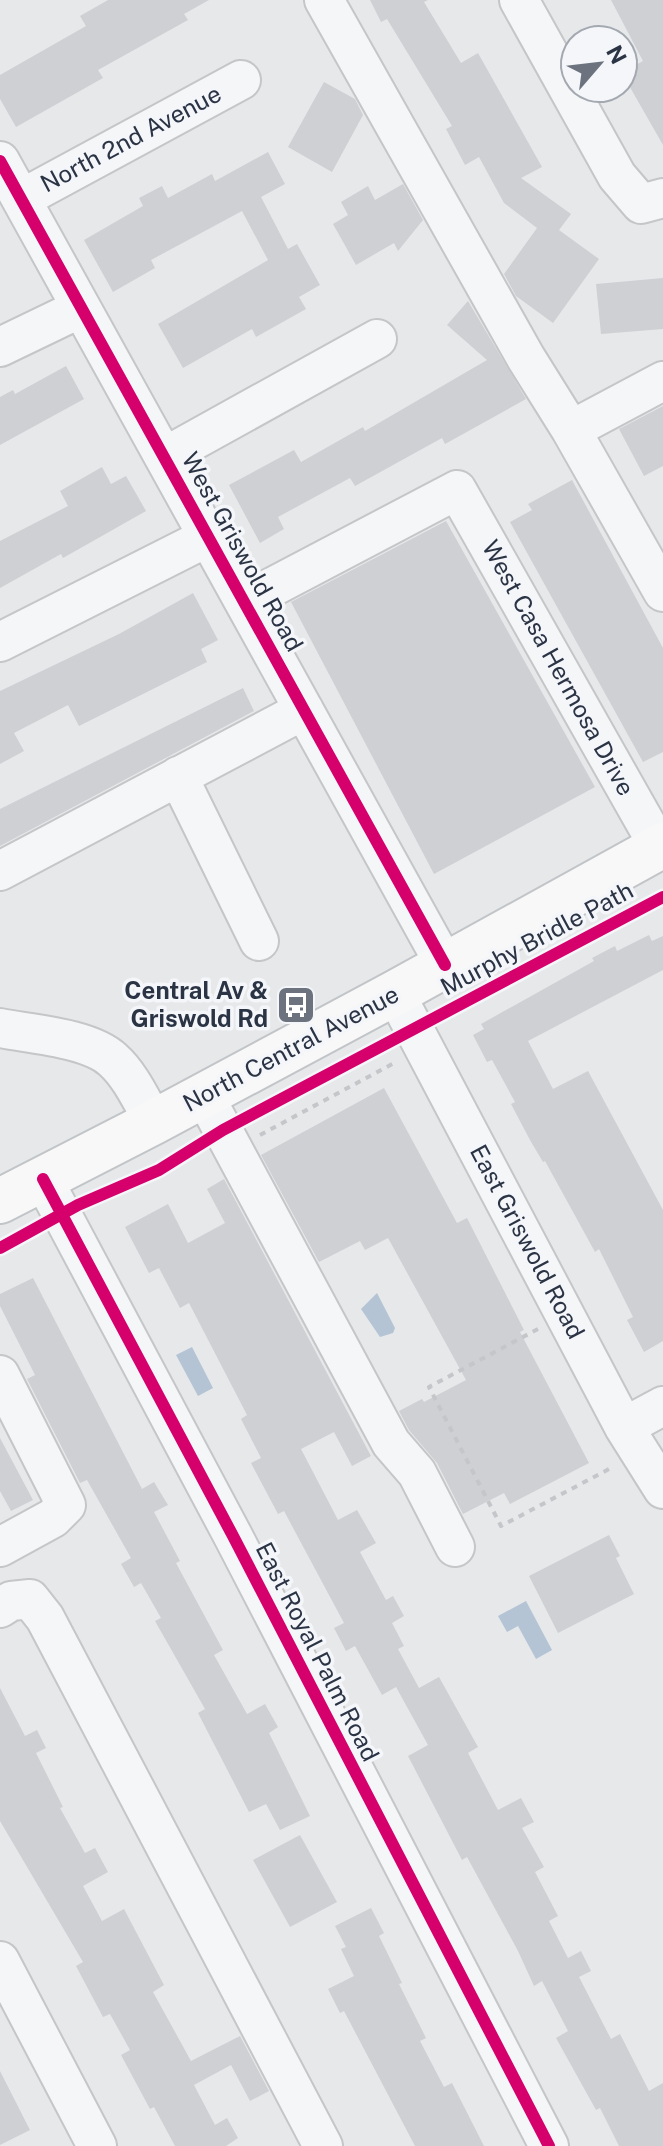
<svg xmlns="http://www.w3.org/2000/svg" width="663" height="2146" font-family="'Public Sans',sans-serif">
<rect width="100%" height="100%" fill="#e6e8ea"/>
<path fill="#b4c4d5" d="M377,1293L395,1328L393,1333L380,1337L361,1309Z
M192,1347L213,1388L198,1396L176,1355Z
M526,1601L552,1650L536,1659L518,1626L507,1632L498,1616Z"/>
<path fill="#ced0d3" d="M108,0H209L184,14L188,20L98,70L103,78L16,127L0,99V75L86,26L80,16Z
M370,0H428L424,2L461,63L478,53L542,167L521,178L571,214L559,230L599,259L553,323L516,296L504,274L537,228L504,203L479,157L465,165L446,129L452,126L387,19L381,22Z
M611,0H663V145L623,75V72L643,61Z
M324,82L355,99L363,115L332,172L288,147Z
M268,152L285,184L261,197L288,249L297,244L320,285L299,297L306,309L256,337L252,329L183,368L158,324L268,260L242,211L151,260L155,268L113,292L84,240L143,206L139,198L162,186L168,198L212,174L215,181Z
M403,184L423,220L398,251L394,243L356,265L333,224L348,215L341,202L368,186L375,200Z
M663,278V329L601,334L596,284Z
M468,301L526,399L445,444L442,438L355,486L350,478L278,517L284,529L260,543L229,485L294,450L301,462L363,427L365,431L487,360L447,325Z
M66,366L84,399L0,445V397L13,390L15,394Z
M663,406V466L644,476L619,429Z
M102,467L111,484L126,476L146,511L63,558L61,554L0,588V541L68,506L60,491Z
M572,480L663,648V752L643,762L510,522L532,510L528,504Z
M446,521L595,787L434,874L291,602Z
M193,593L218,640L201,649L207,662L79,726L68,705L14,733L24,751L0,764V691L119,634Z
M243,688L254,711L0,846V809Z
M649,935L652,941L663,936V970L528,1041L553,1089L588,1071L663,1210V1341L644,1352L627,1320L633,1317L599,1249L595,1252L545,1161L543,1162L530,1140L511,1104L515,1102L492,1060L487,1062L473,1035L484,1029L481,1024L594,961L592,958L615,946L617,951Z
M384,1088L457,1223L467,1218L524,1330L520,1332L589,1463L510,1504L504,1493L463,1514L437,1463L409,1430L399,1411L422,1399L424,1402L466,1380L388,1238L365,1250L360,1241L319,1262L261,1155Z
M224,1179L371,1456L352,1466L334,1432L301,1449L338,1520L357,1510L376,1543L360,1552L386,1600L393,1596L404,1616L392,1623L404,1646L398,1649L419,1688L439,1677L478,1747L468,1753L498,1810L521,1798L534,1822L522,1828L544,1867L535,1872L558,1916L549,1921L568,1958L581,1951L591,1971L579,1977L611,2039L620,2034L649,2091L663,2083V2146H619L600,2108L596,2110L556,2038L568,2031L542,1981L534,1986L518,1951L467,1857L462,1860L408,1756L428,1745L396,1687L382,1695L355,1646L346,1651L334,1628L344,1623L284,1511L278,1514L251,1463L261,1458L241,1419L247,1415L189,1303L180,1308L159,1268L149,1273L125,1227L168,1204L188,1243L225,1223L207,1189Z
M33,1278L142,1489L154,1482L168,1505L154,1512L180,1561L176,1563L223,1650L214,1655L247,1714L265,1704L278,1727L269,1733L310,1816L280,1830L266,1804L249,1812L198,1713L205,1709L155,1621L161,1618L141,1583L134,1587L121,1564L131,1558L87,1480L80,1483L27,1379L35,1375L0,1306V1294Z
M0,1438L33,1500L11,1511L0,1491Z
M609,1535L620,1556L616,1558L634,1594L558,1633L529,1576Z
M0,1688L25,1736L37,1730L46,1748L36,1753L63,1807L60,1808L85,1853L95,1848L108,1872L83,1886L102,1921L124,1909L164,1985L153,1992L191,2061L240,2036L269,2091L250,2101L231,2065L194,2085L215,2125L227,2118L238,2138L226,2146H175L154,2107L150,2109L121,2055L130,2050L110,2014L103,2017L76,1966L83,1962L0,1821Z
M300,1835L337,1902L290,1927L253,1860Z
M371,1908L384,1933L379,1936L402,1983L399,1984L426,2038L420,2041L444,2087L452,2083L484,2146H415L344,2011L340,2013L328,1989L354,1976L341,1949L346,1947L335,1926Z
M0,2071L30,2130L0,2145Z"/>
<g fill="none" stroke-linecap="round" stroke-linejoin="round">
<defs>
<path id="minor" d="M324,0L526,358L571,430L663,592
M519,0L617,176L641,204L663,198
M0,161L445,965
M21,199L241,80
M0,347L81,308
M571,430L663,381
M164,457L377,339
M244,602L457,490L659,847
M0,642L208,537
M178,776L259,941
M0,871L304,710
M395,993L624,1427L663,1489
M0,1028C31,1034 90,1038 113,1060C131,1076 142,1102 154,1122
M204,1095L391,1443L417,1473L455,1547
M43,1179L233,1536L549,2146
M0,1375L66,1505L53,1518L0,1547
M624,1427L663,1406
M0,1608L11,1601L30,1599L45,1618L323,2146
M0,1961L97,2146"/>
<path id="major" d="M0,1201L154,1122L395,993L663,845"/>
</defs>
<use href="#minor" stroke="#c4c6c8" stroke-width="42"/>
<use href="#major" stroke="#c2c5c8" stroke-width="48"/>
<path stroke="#c5c6ca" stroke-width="4" stroke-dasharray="6 6" stroke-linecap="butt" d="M439,1016L663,897
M248,1116L389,1043
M260,1135L396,1062
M89,1200L159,1170L195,1147
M0,1248L36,1229
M538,1329L429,1387L501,1526L611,1468"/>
<use href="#minor" stroke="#f5f6f7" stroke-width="38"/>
<use href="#major" stroke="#f8f8f8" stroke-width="44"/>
<defs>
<path id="cycleway" d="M0,161L445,965
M43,1179L233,1536L549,2146
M0,1248L78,1205L159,1170L223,1130L663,897"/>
</defs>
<use href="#cycleway" stroke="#f4f6f9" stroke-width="17"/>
<use href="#cycleway" stroke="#d6006c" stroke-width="12"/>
</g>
<defs>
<symbol id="bus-square" viewBox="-11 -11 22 22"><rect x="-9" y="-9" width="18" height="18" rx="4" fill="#6c737f" stroke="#f4f6f9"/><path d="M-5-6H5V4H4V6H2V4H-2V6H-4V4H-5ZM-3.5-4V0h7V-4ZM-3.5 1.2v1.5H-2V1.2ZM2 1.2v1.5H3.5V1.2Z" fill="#fff"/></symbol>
</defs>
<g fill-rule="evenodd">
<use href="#bus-square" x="274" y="983" width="44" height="44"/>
</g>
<g text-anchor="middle" stroke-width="7" stroke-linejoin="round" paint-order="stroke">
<g font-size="24" fill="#2b3445" stroke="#f4f6f9">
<text transform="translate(131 139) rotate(-28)" y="8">North 2nd Avenue</text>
<text transform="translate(242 552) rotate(61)" y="8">West Griswold Road</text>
<text transform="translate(558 668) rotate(61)" y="8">West Casa Hermosa Drive</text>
<text transform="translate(537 939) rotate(-28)" y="8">Murphy Bridle Path</text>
<text transform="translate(291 1049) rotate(-28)" y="8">North Central Avenue</text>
<text transform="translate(527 1242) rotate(62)" y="8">East Griswold Road</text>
<text transform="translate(317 1652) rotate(63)" y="8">East Royal Palm Road</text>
</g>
<g font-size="24" font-weight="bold" fill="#2b3445" stroke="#f4f6f9" text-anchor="end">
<text x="268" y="999">Central Av &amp;<tspan x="268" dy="28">Griswold Rd</tspan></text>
</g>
</g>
<g transform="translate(599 64) rotate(62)"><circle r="38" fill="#f4f6f9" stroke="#a4a8b1" stroke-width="2"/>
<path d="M0-6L14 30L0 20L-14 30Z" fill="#6c737f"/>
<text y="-12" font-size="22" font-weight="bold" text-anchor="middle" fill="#2b3445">N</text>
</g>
</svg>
